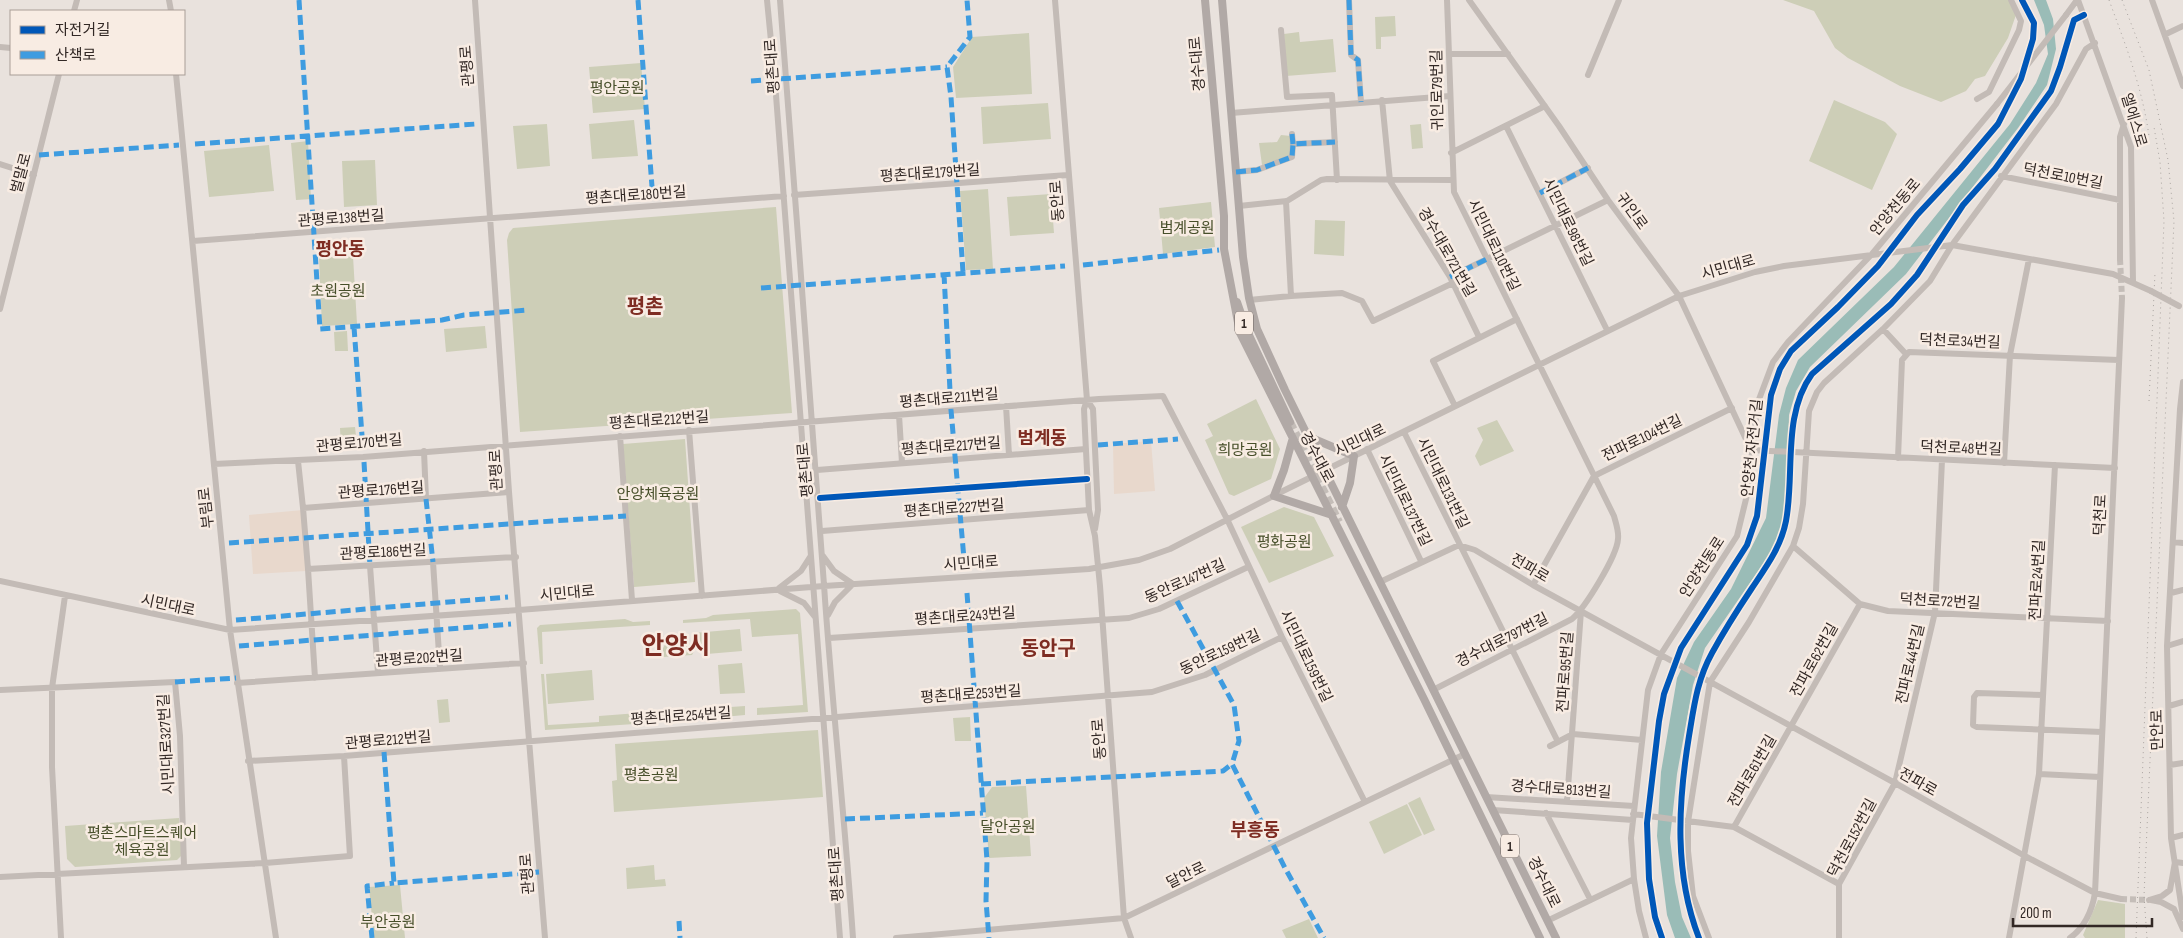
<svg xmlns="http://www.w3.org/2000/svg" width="2183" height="938" font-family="'Sofia Sans Condensed','Noto Sans KR',sans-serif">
<rect width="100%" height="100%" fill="#e9e2dd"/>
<path fill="#cdceb7" d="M1783,0H2011L2018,9L2008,38L1985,76L1975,79L1966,91L1941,102L1900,86L1848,58L1835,48L1814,11Z
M1395,16L1396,36L1381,37V49H1376L1375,17Z
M1299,32L1300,42L1333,39L1336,72L1286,76L1284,34Z
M1029,33L1032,94L956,98L953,67L972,37Z
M641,63L645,109L593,113L589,67Z
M1834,100L1885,122L1897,134L1872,190L1809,161Z
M1048,103L1051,139L983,144L981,107Z
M634,120L638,156L592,159L589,124Z
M547,124L550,166L517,169L513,126Z
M1421,124L1423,148L1412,149L1410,125Z
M1281,135L1291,136L1292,155L1262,165L1259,143L1277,142Z
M308,141L311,199L296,200L291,143Z
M269,145L274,191L209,197L204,151Z
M375,160L377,205L344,207L342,161Z
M988,189L993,269L966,270L960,191Z
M1051,194L1054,233L1010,236L1007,197Z
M1211,202L1215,247L1163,254L1159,208Z
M776,207L792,413L520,432L507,240L509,233L513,228Z
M1315,220L1345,221L1344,256L1314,254Z
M353,256L357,324L322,326L319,258Z
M485,326L487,348L446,352L444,329Z
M347,331L348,351H335L334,332Z
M1256,399L1280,449L1271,479L1234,496L1229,494L1205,440L1213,436L1207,424Z
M1497,420L1514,451L1480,466L1475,456L1483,440L1477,428Z
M355,427L357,445L341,446L340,428Z
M685,439L695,582L634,587L623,444Z
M1284,507L1314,517L1334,556L1269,583L1241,527Z
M796,609L800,613L808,712L757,715V708L803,705L798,634L752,637L750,619L683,623V620L706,618L713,615Z
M625,619L633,622L650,621V625L542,632L543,664H540L537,628L540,625Z
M740,629L742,651L707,654L694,633Z
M683,634L694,651L692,655L663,657L660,654L670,635Z
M742,663L745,693L720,694L718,665Z
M592,670L594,700L548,704L546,674Z
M541,674H544L548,725L599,722V716L678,710L679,721L545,730Z
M448,699L450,722L439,723L437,700Z
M745,706V715L689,720L688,710Z
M970,717L971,741H955L953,718Z
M818,730L823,797L614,812L612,781L617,780L615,744Z
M1026,786L1031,856L989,858L984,798L992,787Z
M1420,797L1435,830L1424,835L1408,803Z
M1407,804L1422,835L1384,854L1369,822Z
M179,818L182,855L177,860L75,867L67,859L65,826Z
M654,865L655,880L665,879L666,886L627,889L626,868Z
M400,885L405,938H374L369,887Z
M2098,900L2125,904V938H2085L2083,935Z
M1309,919L1318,938H1286L1282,930Z"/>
<path fill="#e8d8cc" d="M1151,441L1155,491L1114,494L1113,444Z
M303,510L306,571L253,574L249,515Z"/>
<path fill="#9abcb7" d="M2034,0H2046L2053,19L2056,49L2047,85L2018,128L1906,274L1810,367L1796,391L1789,415L1787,507L1774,548L1705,648L1693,685L1677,774L1670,838L1675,882L1682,917L1691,938H1675L1667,915L1657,836L1661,772L1677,678L1694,642L1731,589L1766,518L1779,415L1786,388L1798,360L1894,267L2010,124L2036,83L2048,54L2044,25Z"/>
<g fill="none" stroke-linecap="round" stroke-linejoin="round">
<path stroke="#c4bdb8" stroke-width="6" stroke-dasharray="6 3" stroke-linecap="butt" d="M2120,259L2122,298
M2121,899L2149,900"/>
<path stroke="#c4bdb8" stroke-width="8" stroke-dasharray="8 4" stroke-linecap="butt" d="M1290,422L1339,522"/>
<path stroke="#c3bbb6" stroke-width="6" d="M169,0L171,11
M475,0L509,492L545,938
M767,0L775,82L840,938
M780,0C794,195 811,390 824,585C832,703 845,820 853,938
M1055,0L1087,400L1084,409L1085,431L1089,510L1095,536L1100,586L1124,918L1131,938
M1349,0L1351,55L1358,60L1361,102
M1469,0L1559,126L1608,200L1679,296L1751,450L2115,468
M2078,0L2131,147L2133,282
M2152,0L2183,86
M74,11L77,0
M2066,15L2077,0
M1281,30L1287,97L1332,95L1337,180
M2166,34L2183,26
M0,47L11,48
M1449,54H1508
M176,74L230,630L276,938
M1588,75L1619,0
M1977,99L1989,92L2019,30L2021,21L2011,0
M1382,100L1390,181L1450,277L1479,337
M1231,113L1450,96
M1506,126L1607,330
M1292,134L1293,144
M1451,153L1545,106
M0,164L34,175
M1236,172L1257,170L1292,157L1293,144L1335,142
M2001,176L2120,200
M1540,193L1588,168
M794,195L1068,175
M1239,206L1287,201L1321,180L1327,179L1452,180
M193,241L784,196
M2120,259V137L2124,124
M1450,277L1608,200
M1291,296L1342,293L1362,301L1373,321L1453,283
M1249,300L1291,296L1286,201
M0,309L59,74
M1883,329L1906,354
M2183,382L2180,409L2167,646L2171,838L2183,917
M1087,400L1093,409L1098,510L1095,529
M1006,406L1009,455
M1455,406L1433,361L1517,319
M899,415L902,463
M689,430L702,596
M1404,432L1558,742
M620,436L632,600
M1367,449L1421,561
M424,451L426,499
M1898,458L1902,360L1909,352L2119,360
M298,461L303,508L509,492
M2004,463L2010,355L2029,259
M214,464L363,457L1099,399L1163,396L1227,519L1282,637L1365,802
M817,470L1086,449
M303,508L308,569
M822,531L1089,510
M2173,542L2183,543
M1793,546L1860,604L1888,611L2108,621
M823,556L834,571L853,584L835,602L828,615
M433,562L440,669
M370,566L378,673
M0,581L230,630L519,610L824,586L1089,569L1139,560L1170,549L1285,490L1679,296L1755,272L1784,266L1952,245L2113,274L2151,291
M1380,582L1459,545L1475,550L1533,585L1895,783L2023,855L2095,893L2121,899
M1533,585L1594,476L1732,408
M779,588L801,571L810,557
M780,591L804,603L815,617
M2171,593L2183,590
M829,638L1129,618L1159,609L1248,567
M2167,646L2183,641
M315,678L308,569L516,557
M237,683L524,663
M0,690L175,682L180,736L184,867
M1433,690L1572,619C1585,608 1617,556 1618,539C1619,531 1616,524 1614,516L1454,192L1447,0
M2043,695L1977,693L1974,697L1973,725L1977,727L2102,732
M2169,706L2183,702
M1550,746L1573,734L1642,740
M248,761L344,756L1152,692L1205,675L1282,637
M2170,765L2183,763
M2039,774L2100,777
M1486,797L1634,806
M1567,801L1581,611
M1493,810L1633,820
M1546,813L1590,899
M1633,814L1734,827L1839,884
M1734,827L1860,604
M2171,838L2183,835
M0,877L265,863L350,856L344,756
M2149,900L2162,896L2170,890L2175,862L2183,863
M2151,900L2161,902L2174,909L2183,929
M1547,921L1634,879
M61,938L52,767V688L65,596
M896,938L1124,918L1465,754
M1646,938L1639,911L1634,879L1631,838L1648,690L1661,654L1737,536L1747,495L1758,402L1773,362L1788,342L1872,254L1997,104
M1709,938L1693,896L1688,851V822L1710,682L1749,622L1793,546L1799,528L1803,504L1809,411L1817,392L1824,383L1883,329L1930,281L1952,245L2056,104L2086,49L2095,43
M1839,938V884L1895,783L1935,612L1942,460
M2009,938L2039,774L2055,465
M2070,938C2085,927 2092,911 2095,893L2122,298"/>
<path stroke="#b1a9a6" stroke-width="8" d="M1205,0L1224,216V249L1240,333L1424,699L1540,938
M1222,0L1243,257L1249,298L1257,329L1285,390L1556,938
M1237,302L1247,331L1290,422
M1307,436L1354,456L1350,483L1342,507
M1292,441L1284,470L1274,496L1332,515"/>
<path stroke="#aaa4a0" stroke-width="1" stroke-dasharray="1 4" stroke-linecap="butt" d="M2109,0C2126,46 2142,87 2149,136
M2122,0L2149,70L2168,160L2174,221L2144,896L2147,938
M2149,401L2155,273
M2136,938L2164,221L2160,162L2154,127"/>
<path stroke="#c3bbb6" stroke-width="6" d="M1997,104L2066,15
M2151,291L2179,306"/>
<path stroke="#3e9ce0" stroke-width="5" stroke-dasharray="10 5" stroke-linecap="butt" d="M299,0L320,329L442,320L464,315L529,310
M638,0L653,200
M1349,0L1351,55L1358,60L1361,102
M751,81L947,67
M1292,134L1293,144
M195,144L476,124
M39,155L179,145
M1236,172L1257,170L1292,157L1293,144L1335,142
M1540,193L1588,168
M1083,265L1219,250
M963,272L951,97L947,67L970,37L967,0
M944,274L951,410L964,559
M1450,277L1487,259
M761,288L1065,266
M354,327L363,449
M1098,445L1178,439
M364,462L370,566
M426,499L433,562
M229,543L626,516
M967,593L987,860L986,901L989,938
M1177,601L1234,705L1239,741L1232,764L1285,868L1324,938
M236,620L508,597
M239,646L511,624
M175,682L236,678
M384,752L394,883L539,872
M981,784L1223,771L1232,764
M845,819L983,813
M679,921L680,938
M372,938L367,886L394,883"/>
<defs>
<path id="cycleway" d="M820,498L1087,479
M1662,938L1655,917L1649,879L1647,823L1659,721L1664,694L1681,648L1747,545L1757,516L1771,395L1780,369L1791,351L1838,307L1878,266L1917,215L1960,169L1998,124L2021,79L2033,39L2034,23L2022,0
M1699,938C1674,874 1678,803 1689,736C1694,706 1697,680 1712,653C1724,631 1738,609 1752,588C1766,567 1781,547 1786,521C1795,473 1782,415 1812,374L1891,304L1917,275L1963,205L1995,169L2051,91L2060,67L2074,20L2084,15"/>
</defs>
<use href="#cycleway" stroke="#f8ece3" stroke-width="9"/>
<use href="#cycleway" stroke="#0057b8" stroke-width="6"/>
</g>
<g text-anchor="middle" stroke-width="5" stroke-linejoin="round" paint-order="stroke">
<g fill="#f8ece3" stroke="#6d635e" stroke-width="1">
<rect x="1235" y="311.5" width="18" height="23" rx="4"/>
<rect x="1501" y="834.5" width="18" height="23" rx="4"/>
</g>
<g font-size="14" font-weight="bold" fill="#322825">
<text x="1244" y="328">1</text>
<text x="1510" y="851">1</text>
</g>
<g font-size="15" fill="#322825" stroke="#f8ece3">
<text transform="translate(1197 64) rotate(-95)" y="5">경수대로</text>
<text transform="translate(467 66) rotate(-94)" y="5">관평로</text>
<text transform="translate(772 66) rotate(-94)" y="5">평촌대로</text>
<text transform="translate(1437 90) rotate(-91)" y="5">귀인로79번길</text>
<text transform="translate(2134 120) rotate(73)" y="5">엘에스로</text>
<text transform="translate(21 173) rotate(-75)" y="5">벌말로</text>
<text transform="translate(930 173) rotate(-4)" y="5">평촌대로179번길</text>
<text transform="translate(2063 176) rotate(11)" y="5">덕천로10번길</text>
<text transform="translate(636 195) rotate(-4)" y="5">평촌대로180번길</text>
<text transform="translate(1057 201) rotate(-94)" y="5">동안로</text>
<text transform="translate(1895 207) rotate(-50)" y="5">안양천동로</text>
<text transform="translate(1632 211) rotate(54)" y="5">귀인로</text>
<text transform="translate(341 218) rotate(-4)" y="5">관평로138번길</text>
<text transform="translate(1568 222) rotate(64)" y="5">시민대로98번길</text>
<text transform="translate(1494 245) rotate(64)" y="5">시민대로110번길</text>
<text transform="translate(1447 252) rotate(60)" y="5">경수대로721번길</text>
<text transform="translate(1728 267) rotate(-16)" y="5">시민대로</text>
<text transform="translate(1960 341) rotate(2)" y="5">덕천로34번길</text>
<text transform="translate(949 398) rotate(-5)" y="5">평촌대로211번길</text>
<text transform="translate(659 420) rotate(-4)" y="5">평촌대로212번길</text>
<text transform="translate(1642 438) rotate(-26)" y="5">전파로104번길</text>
<text transform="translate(1360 440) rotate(-26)" y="5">시민대로</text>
<text transform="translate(359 443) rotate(-5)" y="5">관평로170번길</text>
<text transform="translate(951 446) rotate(-4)" y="5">평촌대로217번길</text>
<text transform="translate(1752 448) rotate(-84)" y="5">안양천 자전거길</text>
<text transform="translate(1961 448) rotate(2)" y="5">덕천로48번길</text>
<text transform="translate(1317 457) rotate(62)" y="5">경수대로</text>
<text transform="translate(496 470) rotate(-93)" y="5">관평로</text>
<text transform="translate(805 470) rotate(-95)" y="5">평촌대로</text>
<text transform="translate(1443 483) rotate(64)" y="5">시민대로131번길</text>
<text transform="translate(381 490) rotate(-4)" y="5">관평로176번길</text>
<text transform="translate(1405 500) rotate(64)" y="5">시민대로137번길</text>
<text transform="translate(206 508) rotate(-96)" y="5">부림로</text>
<text transform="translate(954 508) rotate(-4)" y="5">평촌대로227번길</text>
<text transform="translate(2100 515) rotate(-87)" y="5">덕천로</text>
<text transform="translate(383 552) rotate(-3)" y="5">관평로186번길</text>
<text transform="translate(971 563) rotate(-4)" y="5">시민대로</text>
<text transform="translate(1702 567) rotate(-57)" y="5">안양천동로</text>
<text transform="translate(1530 568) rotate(30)" y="5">전파로</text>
<text transform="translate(2037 580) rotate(-87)" y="5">전파로24번길</text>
<text transform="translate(1185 581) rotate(-24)" y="5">동안로147번길</text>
<text transform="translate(567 593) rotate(-5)" y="5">시민대로</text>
<text transform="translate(1940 601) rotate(3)" y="5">덕천로72번길</text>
<text transform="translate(168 605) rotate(12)" y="5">시민대로</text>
<text transform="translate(965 616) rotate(-4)" y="5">평촌대로243번길</text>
<text transform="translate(1502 640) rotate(-27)" y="5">경수대로797번길</text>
<text transform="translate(1220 652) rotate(-25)" y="5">동안로159번길</text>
<text transform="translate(1306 656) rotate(64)" y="5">시민대로159번길</text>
<text transform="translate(419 658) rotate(-4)" y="5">관평로202번길</text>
<text transform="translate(1814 660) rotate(-61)" y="5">전파로62번길</text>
<text transform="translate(1910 664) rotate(-77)" y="5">전파로44번길</text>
<text transform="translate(1565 672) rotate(-86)" y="5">전파로95번길</text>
<text transform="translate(971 694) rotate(-4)" y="5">평촌대로253번길</text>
<text transform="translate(681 716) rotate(-4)" y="5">평촌대로254번길</text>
<text transform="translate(2157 730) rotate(-91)" y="5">만안로</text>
<text transform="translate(1099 739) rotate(-94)" y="5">동안로</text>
<text transform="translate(388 740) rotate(-5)" y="5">관평로212번길</text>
<text transform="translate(166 744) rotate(-93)" y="5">시민대로327번길</text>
<text transform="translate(1752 771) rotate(-60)" y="5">전파로61번길</text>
<text transform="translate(1918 782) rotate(29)" y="5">전파로</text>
<text transform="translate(1561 789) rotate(4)" y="5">경수대로813번길</text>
<text transform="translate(1852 838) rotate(-62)" y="5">덕천로152번길</text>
<text transform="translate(527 874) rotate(-94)" y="5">관평로</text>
<text transform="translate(836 874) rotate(-94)" y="5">평촌대로</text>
<text transform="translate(1186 875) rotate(-26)" y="5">달안로</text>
<text transform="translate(1544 882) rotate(64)" y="5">경수대로</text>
</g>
<g font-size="15" fill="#474f2a" stroke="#f8ece3">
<text x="617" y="93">평안공원</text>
<text x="1187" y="233">범계공원</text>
<text x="338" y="296">초원공원</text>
<text x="1245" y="455">희망공원</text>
<text x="658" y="499">안양체육공원</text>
<text x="1284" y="547">평화공원</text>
<text x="651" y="780">평촌공원</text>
<text x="1008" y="832">달안공원</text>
<text x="142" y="838">평촌스마트스퀘어<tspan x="142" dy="17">체육공원</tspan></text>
<text x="388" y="927">부안공원</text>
</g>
<g font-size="18" font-weight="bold" fill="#7e2c22" stroke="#f8ece3">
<text x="340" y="255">평안동</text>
<text x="1042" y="444">범계동</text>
<text x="1255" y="836">부흥동</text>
</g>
<g font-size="20" font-weight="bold" fill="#7e2c22" stroke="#f8ece3">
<text x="645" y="313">평촌</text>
<text x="1048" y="655">동안구</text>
</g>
<g font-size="25" font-weight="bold" fill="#7e2c22" stroke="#f8ece3">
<text x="676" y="654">안양시</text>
</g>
</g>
<rect x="10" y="10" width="175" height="65" fill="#f8ece3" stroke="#a99e97"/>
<rect x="20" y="26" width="25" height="8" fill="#0057b8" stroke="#a99e97"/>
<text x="55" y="35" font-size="15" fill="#322825">자전거길</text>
<rect x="20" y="51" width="25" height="8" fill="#3e9ce0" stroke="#a99e97"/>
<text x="55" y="60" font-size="15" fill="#322825">산책로</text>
<path d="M2013 918v8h139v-8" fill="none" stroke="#322825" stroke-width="2.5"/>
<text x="2020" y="918" font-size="15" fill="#322825" stroke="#f8ece3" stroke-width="4" paint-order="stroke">200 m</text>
</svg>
